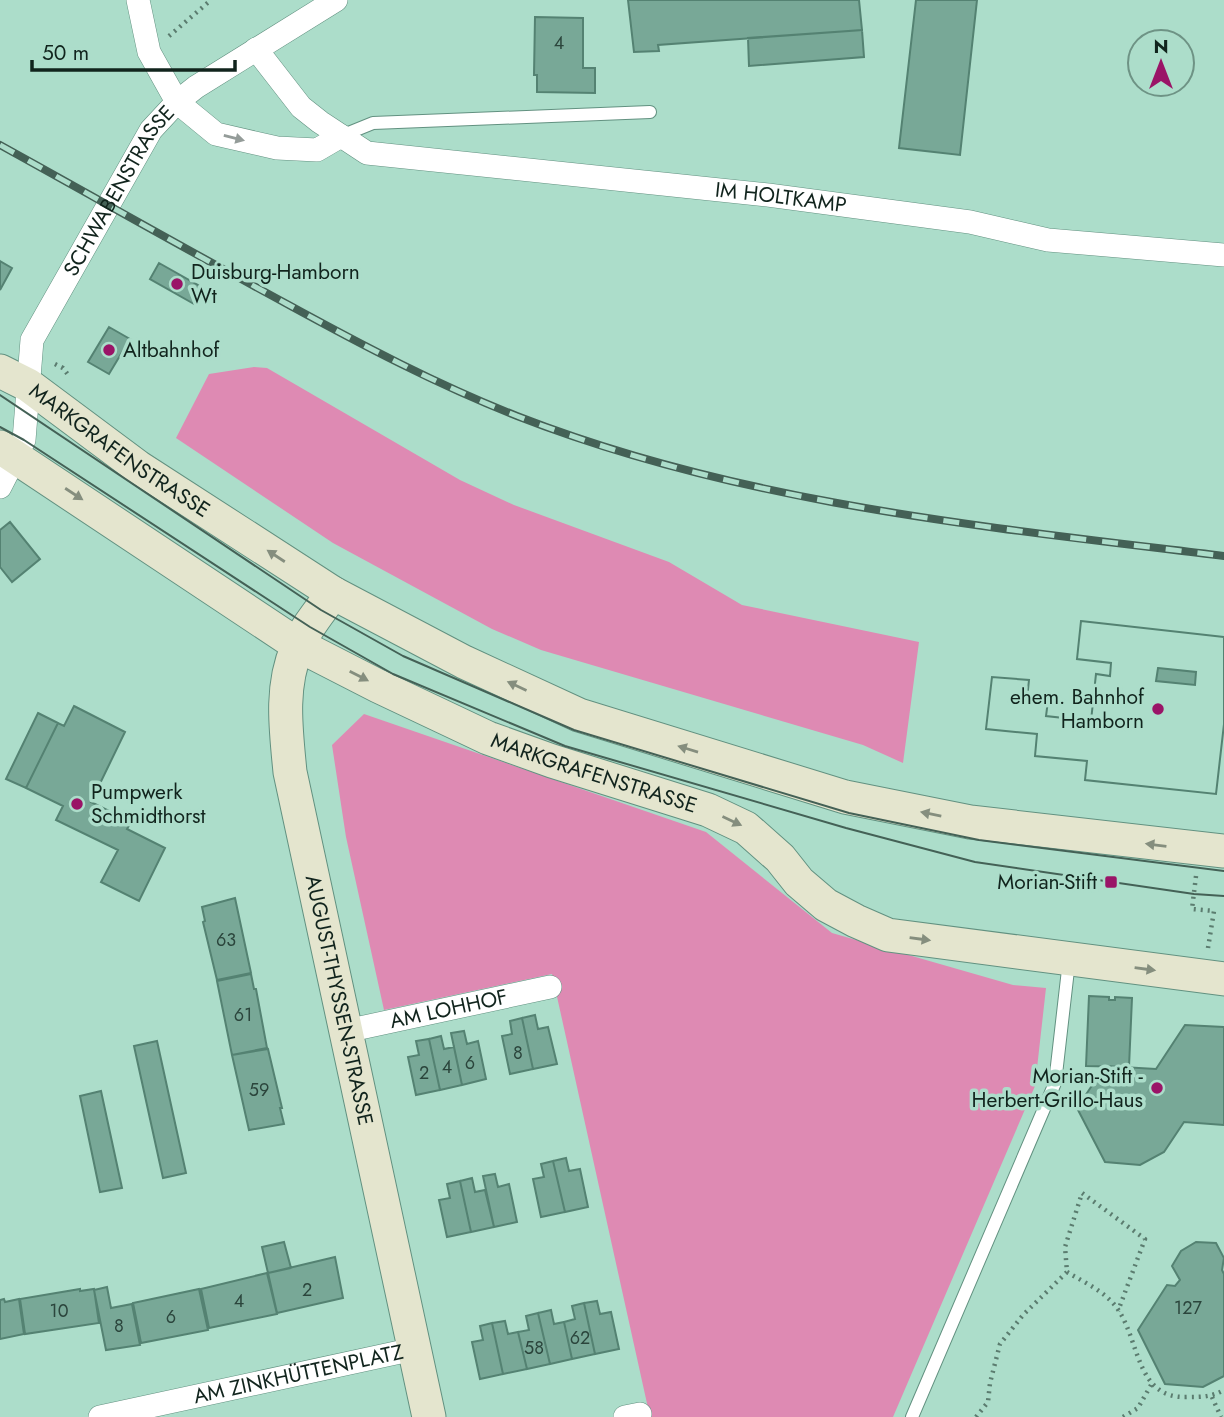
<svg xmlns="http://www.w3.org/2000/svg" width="1224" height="1417" font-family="Jost,sans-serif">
<rect width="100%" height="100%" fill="#acddca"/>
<path fill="#de8ab3" d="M254,367L267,368L460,480L514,505L669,562L742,605L919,642L903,763L863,745L541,650L492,629L333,543L176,438L209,374Z
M364,714L706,832L832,933L1013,985L1046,988L1035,1086L893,1417H650L552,974L384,1010L346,837L332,745Z"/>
<path fill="#78a897" stroke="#548272" stroke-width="2" fill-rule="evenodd" d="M628,0H859L862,30L658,45L659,51L634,52Z
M916,0H977L960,155L899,148Z
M535,17L583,18V68H595V93L537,92V75H534Z
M862,30L864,57L749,66L748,38Z
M0,261L12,268L0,290Z
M159,263L203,288L194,304L150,279Z
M109,327L130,339L109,374L88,362Z
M10,522L40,559L12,582L0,567V530Z
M1081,621L1224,637V724L1216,794L1085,780L1087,761L1035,756L1037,734L986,729L992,677L1029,680L1027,699L1048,701L1046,716L1091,721L1096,674L1110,676L1111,663L1077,659ZM1158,668L1196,672L1195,685L1156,681Z
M1081,621L1224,637V724L1216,794L1085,780L1087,761L1035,756L1037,734L986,729L992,677L1029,680L1027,699L1048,701L1046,716L1091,721L1096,674L1110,676L1111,663L1077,659Z
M74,706L125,732L91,802L131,822L127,829L165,848L139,901L101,882L118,850L56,820L63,806L26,788L58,723L64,726Z
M38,713L58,723L26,788L6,779Z
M235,898L251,973L217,980L203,922L205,921L202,907Z
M251,974L254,989H256L267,1048L232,1055L217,981Z
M1089,996L1109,997V1000H1115V997L1132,998L1129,1067L1086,1066Z
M535,1015L538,1029L548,1027L557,1064L533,1069L522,1018Z
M522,1018L533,1069L510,1074L502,1036L512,1034L510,1021Z
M1185,1025L1224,1027V1125L1184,1122L1164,1152L1140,1165L1105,1162L1077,1108L1105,1066L1156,1069Z
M464,1031L467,1044L478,1041L486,1079L462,1085L451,1033Z
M441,1036L444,1049L454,1047L462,1085L440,1090L429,1039Z
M429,1039L440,1090L416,1095L408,1057L419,1055L416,1041Z
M157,1041L186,1173L163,1178L134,1046Z
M268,1049L282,1108H280L284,1124L249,1130L232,1055Z
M101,1091L122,1188L100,1192L80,1096Z
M566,1158L569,1171L580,1169L588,1207L565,1212L553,1161Z
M553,1161L565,1212L541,1217L533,1179L544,1177L541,1164Z
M495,1174L498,1187L509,1184L517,1222L494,1227L483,1176Z
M472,1178L475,1192L485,1190L494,1227L471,1232L460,1181Z
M460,1181L471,1232L447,1237L439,1200L450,1198L447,1184Z
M284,1242L291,1268L268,1273L262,1247Z
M1196,1242L1216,1243L1224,1258L1222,1270L1224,1274V1376L1203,1387L1165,1384L1138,1330L1167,1285L1175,1286L1180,1280L1172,1266L1181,1251Z
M335,1257L343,1298L277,1313L268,1273Z
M267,1273L277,1314L209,1328L201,1289Z
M107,1287L111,1308L132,1304L140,1345L106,1350L94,1290Z
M80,1289V1291L94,1289L99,1323L25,1334L20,1299Z
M199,1289L208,1330L141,1343L133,1303Z
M4,1299L5,1302L19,1299L24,1334L0,1339V1300Z
M597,1301L600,1314L611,1312L619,1349L595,1354L584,1303Z
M584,1303L595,1354L572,1359L564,1322L575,1319L572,1306Z
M551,1310L554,1324L564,1322L572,1359L550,1364L538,1313Z
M538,1313L550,1364L527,1369L518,1332L529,1330L526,1316Z
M505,1321L508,1334L518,1332L527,1369L503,1374L492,1323Z
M492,1323L503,1374L480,1379L472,1342L483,1340L480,1326Z"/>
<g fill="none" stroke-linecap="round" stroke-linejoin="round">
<defs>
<path id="lane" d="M341,136L373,123L650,112
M912,1417L1055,1083L1069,961"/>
<g id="street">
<path d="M138,0L149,52L177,102L216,134L277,148L317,150L341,136"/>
<path id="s1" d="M256,49L301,107L320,122L367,153L768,195L970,222L1048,240L1224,255"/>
<path id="s2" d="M0,487L24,440L32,340L151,130L177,102L196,87L336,0"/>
<path id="s3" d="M346,1031L550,987"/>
<path id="s4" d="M100,1417L414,1349"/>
<path d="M625,1417L640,1414"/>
</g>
<g id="secondary">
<path id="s5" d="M0,371L28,385L138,467L333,593L464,662L579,715L845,797L970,822L1224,851"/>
<path id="s6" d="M0,447L298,645L378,686L488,738L552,761L708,810L746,828L780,858L799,882L826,905L856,921L888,935L1224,979"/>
<path id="s7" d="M333,593C321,610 305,628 297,648C280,687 286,730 290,772L429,1417"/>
</g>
</defs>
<use href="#lane" stroke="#629180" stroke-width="14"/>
<use href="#street" stroke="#629180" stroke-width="24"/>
<use href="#secondary" stroke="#629180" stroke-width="35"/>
<path stroke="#5b7c6f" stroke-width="4.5" stroke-dasharray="2 5" stroke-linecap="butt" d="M169,36L211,0
M55,364L63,368L69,376
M1196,876L1192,909L1214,911L1208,948
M1067,1272C1085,1283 1107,1292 1119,1311C1140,1344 1137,1399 1187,1397C1202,1397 1211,1397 1224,1390
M1212,1397L1221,1417
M976,1417L988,1402L990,1383L1000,1344L1023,1315L1067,1272L1065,1247L1082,1193L1145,1239L1118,1311
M1123,1417L1138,1408L1151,1385"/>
<use href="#lane" stroke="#fff" stroke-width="12"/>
<use href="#street" stroke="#fff" stroke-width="23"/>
<use href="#secondary" stroke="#e4e5ce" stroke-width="33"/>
<path stroke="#446156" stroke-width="2" d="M0,395L321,610L403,656L574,730L849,813L979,840L1224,871
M0,427L24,440L310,627L393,674L565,746L846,828L975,862L1194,894L1224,896"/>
<defs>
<path id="rail" d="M0,145C96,198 191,252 287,304C362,345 438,385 517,416C743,504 986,527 1224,556"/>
</defs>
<use href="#rail" stroke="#446156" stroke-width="8"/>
<use href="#rail" stroke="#acddca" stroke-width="5" stroke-dasharray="16" stroke-linecap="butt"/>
</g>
<defs><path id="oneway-solid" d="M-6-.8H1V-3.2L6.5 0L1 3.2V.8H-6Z" transform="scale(1.75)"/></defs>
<use fill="#949c99" href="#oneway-solid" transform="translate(234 138) rotate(14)"/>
<g fill="#858e7e">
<use href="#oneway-solid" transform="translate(74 494) rotate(33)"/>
<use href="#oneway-solid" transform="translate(276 556) rotate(-147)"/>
<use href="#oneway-solid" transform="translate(359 676) rotate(27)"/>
<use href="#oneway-solid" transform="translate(517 686) rotate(-155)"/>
<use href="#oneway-solid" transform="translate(688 749) rotate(-163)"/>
<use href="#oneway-solid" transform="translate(931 814) rotate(-169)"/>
<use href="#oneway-solid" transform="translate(732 821) rotate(25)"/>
<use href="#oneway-solid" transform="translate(1156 845) rotate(-173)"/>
<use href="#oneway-solid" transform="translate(920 939) rotate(8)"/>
<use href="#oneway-solid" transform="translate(1145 969) rotate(8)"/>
</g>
<g fill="#9a1467" stroke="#acddca" stroke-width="2.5">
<circle cx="177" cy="284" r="7"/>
<circle cx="109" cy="350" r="7"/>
<circle cx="1158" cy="709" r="7"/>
<circle cx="77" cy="804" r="7"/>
<rect x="1104" y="875" width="14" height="14" rx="3.5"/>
<circle cx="1157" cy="1088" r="7"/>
</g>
<g text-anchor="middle" stroke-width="7" stroke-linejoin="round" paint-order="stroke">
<g font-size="18" fill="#2b453c">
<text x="559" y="49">4</text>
<text x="226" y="946">63</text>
<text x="243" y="1021">61</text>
<text x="518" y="1059">8</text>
<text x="470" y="1069">6</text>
<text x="447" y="1073">4</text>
<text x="424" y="1079">2</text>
<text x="259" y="1096">59</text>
<text x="307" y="1296">2</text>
<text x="239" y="1307">4</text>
<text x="1188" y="1314">127</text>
<text x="59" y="1317">10</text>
<text x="171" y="1323">6</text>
<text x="119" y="1332">8</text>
<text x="580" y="1344">62</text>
<text x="534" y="1354">58</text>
</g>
<g font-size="21" fill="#11241d" stroke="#acddca">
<text dy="7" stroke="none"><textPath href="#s2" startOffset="326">SCHWABENSTRASSE</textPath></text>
<text dy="7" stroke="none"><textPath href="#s1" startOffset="570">IM HOLTKAMP</textPath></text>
<text dy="7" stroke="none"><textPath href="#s5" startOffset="144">MARKGRAFENSTRASSE</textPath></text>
<text dy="7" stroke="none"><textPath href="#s6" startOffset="681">MARKGRAFENSTRASSE</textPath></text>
<text dy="7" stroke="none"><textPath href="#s7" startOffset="425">AUGUST-THYSSEN-STRASSE</textPath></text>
<text dy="7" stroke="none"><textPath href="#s3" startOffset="105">AM LOHHOF</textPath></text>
<text dy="7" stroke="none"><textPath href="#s4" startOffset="203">AM ZINKHÜTTENPLATZ</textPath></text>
</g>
<g font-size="21" fill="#11241d" stroke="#acddca" text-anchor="start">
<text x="191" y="279">Duisburg-Hamborn<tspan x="191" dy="24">Wt</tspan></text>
<text x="123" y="357">Altbahnhof</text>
<text x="1144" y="704" text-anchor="end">ehem. Bahnhof<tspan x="1144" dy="24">Hamborn</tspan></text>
<text x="91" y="799">Pumpwerk<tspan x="91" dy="24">Schmidthorst</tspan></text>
<text x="1097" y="889" text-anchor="end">Morian-Stift</text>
<text x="1143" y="1083" text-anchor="end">Morian-Stift -<tspan x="1143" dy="24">Herbert-Grillo-Haus</tspan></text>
</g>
</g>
<g transform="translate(1161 63)"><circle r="33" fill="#acddca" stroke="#6e9385" stroke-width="2"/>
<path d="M0-5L12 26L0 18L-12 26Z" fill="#9a1467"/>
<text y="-10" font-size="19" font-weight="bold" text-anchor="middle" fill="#11241d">N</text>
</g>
<path d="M32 60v10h203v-10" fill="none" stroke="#11241d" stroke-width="3.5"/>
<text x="42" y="60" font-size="21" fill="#11241d" stroke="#acddca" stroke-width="5" paint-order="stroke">50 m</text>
</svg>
